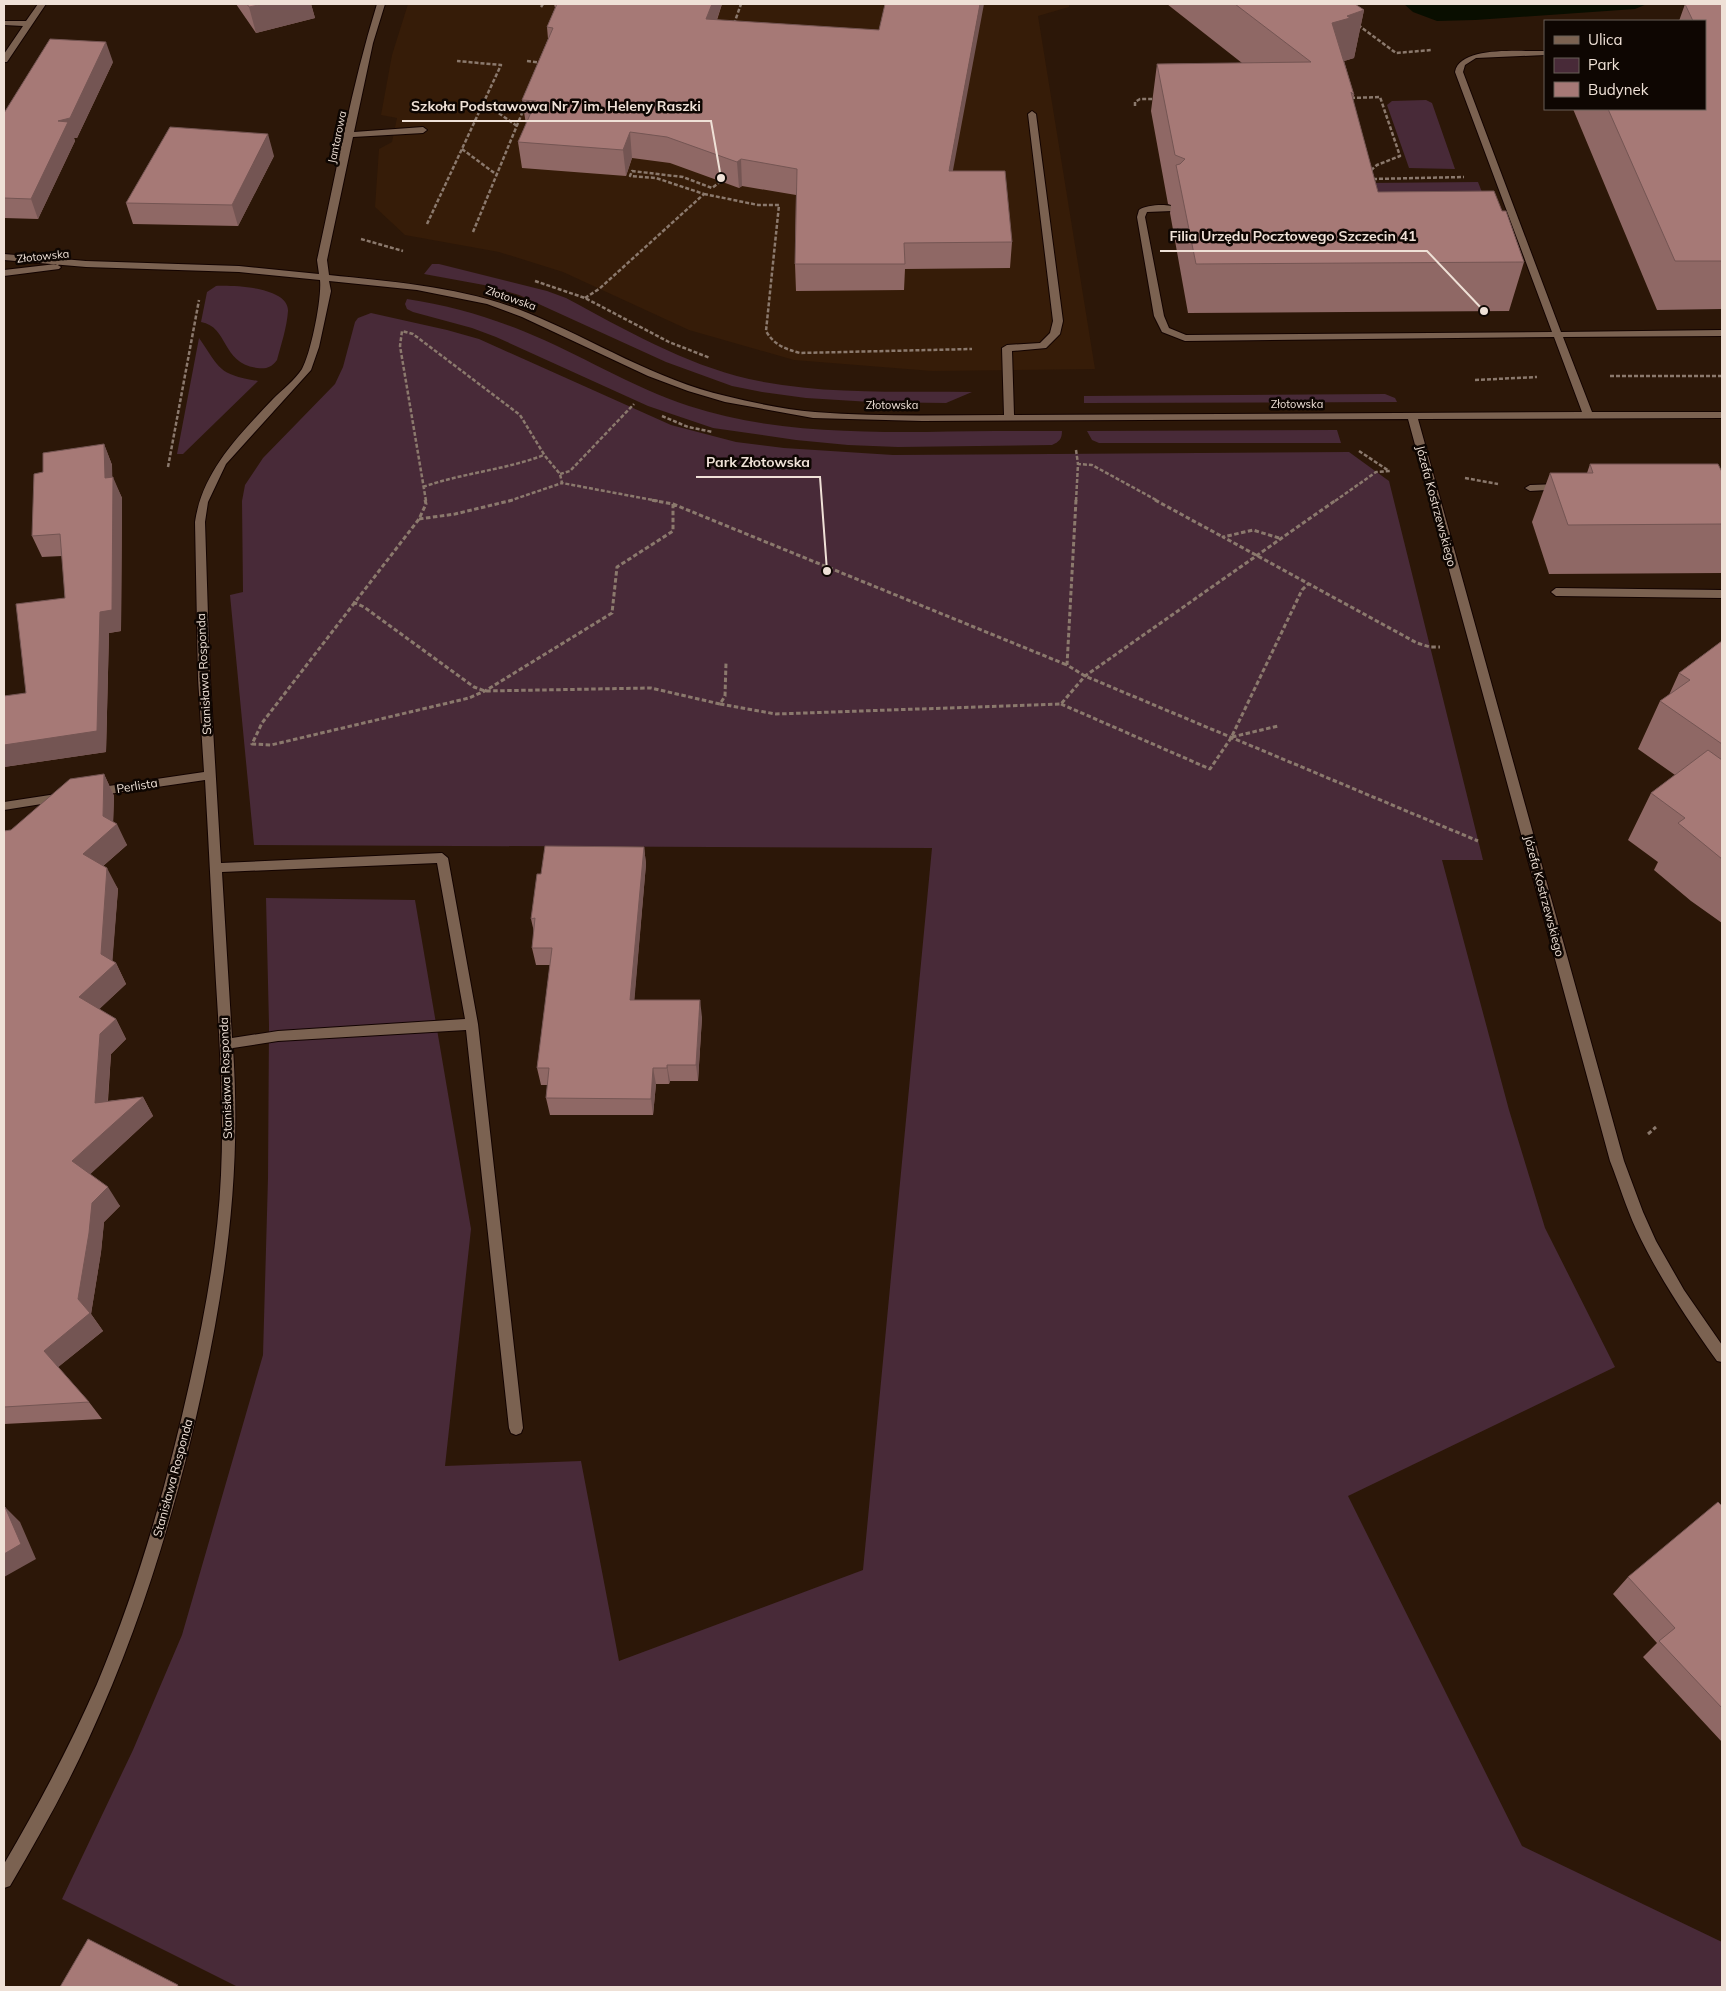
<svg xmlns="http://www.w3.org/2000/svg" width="1726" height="1991" font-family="Mulish,sans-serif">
<rect width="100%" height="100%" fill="#2c1708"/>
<path fill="#361c08" d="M408,4H1069V7L1038,16L1095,369L932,371L794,360L689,330L563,272L499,252L405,235L375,207L379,149L392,142L397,118L381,115L392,55Z"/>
<path fill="#482a38" d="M1426,100L1432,103L1455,169L1409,168L1387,105L1392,101Z
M1478,182L1495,225L1371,230L1367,183Z
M432,264H439L547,291L566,298C624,329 684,364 749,379C821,395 898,391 972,392L946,403L871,402L806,398L762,392L732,386L666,362L519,295L484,285L424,274Z
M216,286C233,285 289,287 288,311C287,327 281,345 277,360C271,368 266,369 257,368C221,363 229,327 201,322L207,292Z
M407,299C447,305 486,316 523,331C580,354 631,387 689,406C765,431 847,432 926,432C971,431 1017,431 1062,431C1062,439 1059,442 1052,445L898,447L848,445L796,440L713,428L648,406L496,337L472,328L413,312L407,309L405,304Z
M371,313L447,330L479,339L671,425L736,442L784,448L893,455L1349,452L1389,481L1483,860H1442L1509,1110L1545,1228L1615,1367L1348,1496L1522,1846L1722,1942V1987H238L62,1899L133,1750L182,1635L263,1355L268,1178L269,1025L266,898L415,900L471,1229L445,1466L581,1461L619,1661L863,1570L932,848L254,845L230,595L243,592L242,501L245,485L263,458L335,384L343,367L355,322L358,318Z
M199,338C221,370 218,374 258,381L183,454H177Z
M1385,394L1395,398L1397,402L1084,403V396Z
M1337,430L1341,443H1099L1092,440L1087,431Z"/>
<path fill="#090e00" d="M1404,4H1647L1635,9L1475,20L1437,21L1413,12Z"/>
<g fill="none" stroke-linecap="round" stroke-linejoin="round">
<defs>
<path id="minor" d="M38,4H46L7,62H4V54L23,26L4,25V21H26Z
M377,4H385L373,43L354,132L423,127L427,130L423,133L353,137L327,260L329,275C396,282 465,287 528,313C594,340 656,380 726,396C755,403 786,410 815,412C878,417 941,415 1004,415L1002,348L1007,345L1040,343L1050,333L1053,321L1028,114L1032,111L1036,114L1063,321L1060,334L1046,348L1012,351L1014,415L1582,412L1554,337L1185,341L1162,332L1154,316L1137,217L1139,210C1146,205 1169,203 1176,208L1172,211L1147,212L1145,217L1164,316L1169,328L1186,335L1552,332L1455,72C1460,45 1523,52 1545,51V55L1476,58L1465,65L1463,72L1561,332L1722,330V336L1563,337L1592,412H1722V418L1418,419L1624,1161L1643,1212L1656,1241L1684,1290L1722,1345V1362L1717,1361C1687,1319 1658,1276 1636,1229C1626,1207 1619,1184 1610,1161L1408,419L922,421L813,418L725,402L688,391L648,376L522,317L487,304L417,290L329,281L331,291L319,347L311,370L226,464L208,502L205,522L210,678L221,863L442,853L448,858L478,1024L523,1428L521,1433L516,1435L511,1433L509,1428L466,1030L278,1041L233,1048C241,1167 228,1270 203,1386C177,1507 141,1625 89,1738C66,1789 38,1838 10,1886L4,1888V1864C38,1806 70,1746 97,1684C138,1586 167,1484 190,1381C205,1313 218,1244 221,1175C224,1111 220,1047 216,983C212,915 209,848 205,780L95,796L89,792L95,788L204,772L198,678L195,522C202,472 239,435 273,399C282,390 295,380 302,369C311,353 322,298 320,280L239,272L86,267L4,260V254L86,261L239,266L319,274L317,260C336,174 351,88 377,4ZM437,863L465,1019L278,1031L232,1038L222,872Z
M56,264L61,267L59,269L4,276V270Z
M1560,484L1564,485V489L1530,491L1525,488L1530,485Z
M1556,588L1722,590V598L1556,596L1551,592Z
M63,793L69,797L67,800L4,810V802Z"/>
</defs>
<use href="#minor" stroke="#130300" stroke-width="2"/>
<path stroke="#8b796d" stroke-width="2.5" stroke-dasharray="4 2" stroke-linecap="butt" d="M541,7L543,4
M734,24L741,4
M1358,25L1396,53L1432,50
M527,61L542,63
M1351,98L1380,97L1400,156L1377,165L1369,172
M483,105L493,109L517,126
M1135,106V102L1140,99H1157
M462,149L497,175
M1373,179L1464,177
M704,194L758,205H779L766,331C774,345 785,349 800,353L972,349
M427,224L501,65L457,61
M473,232L525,106
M361,239L403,251
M535,281L585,298L669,342L710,358
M585,298L599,289L704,194L656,178L630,176L632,171L683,177L712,188L720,182
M1610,376H1722
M1475,380L1537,377
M662,416L688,427L713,432
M1076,450L1078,464
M1359,451L1389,471
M168,467L199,300
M560,474L570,471L634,404
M1465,478L1498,484
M423,487C462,473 505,470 544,455
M426,501L400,346L402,331L413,334L520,415L545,456L560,474L562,483L658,501
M509,501L562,483
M1076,501L1078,464L1092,465L1158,501
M1335,501L1376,472L1390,471"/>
<path stroke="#8b796d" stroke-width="3" stroke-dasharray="4.5 2.5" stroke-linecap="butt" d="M425,500L426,504L419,519L262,723L252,744L271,745L469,698L485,691L612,613L617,567L673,531V504L651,500
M1076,500L1067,665L1085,676L1478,841
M1155,500L1223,537
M673,504L1067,665
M419,519L455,514L513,500
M1279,538L1253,530L1223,537L1417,643L1430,647H1440
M353,602L364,607L474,687L485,691L651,688L720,704L725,696L726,663
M720,704L776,714L1061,704L1085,676L1336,500
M1061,704L1210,769L1231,738L1302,590L1308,584
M1232,737L1278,726
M1648,1134L1656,1127"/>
<use href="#minor" fill="#7b6251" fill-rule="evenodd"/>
</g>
<path fill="#8f6865" d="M236,4H311L315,18L256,33Z
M554,4H722L717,20L953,171L1012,242L1010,268L905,269L904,290L796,291L795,264L796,195L742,186L739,188L670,163L632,158L626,176L522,168L518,142L526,124L522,100L548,39L547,27L555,8Z
M1167,4H1355L1364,10L1354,58L1344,61L1354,95L1353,100L1378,192L1502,211L1524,262L1509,311L1188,313L1170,213L1171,205L1168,204L1151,111L1157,64L1242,63Z
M1685,4H1722V309L1657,310L1573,109H1705L1679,21Z
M113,62L77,138H74L75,141L38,219L4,218V113Z
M274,156L238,226L133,224L126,203Z
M104,444L112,465V477L122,498L121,631L109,633L106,752L4,767V745L65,598L62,556L42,557L32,536L43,472Z
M1590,464L1722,472V573L1549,574L1532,522L1550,473H1587Z
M1722,641V923L1691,901L1654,870L1658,862L1628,840L1651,793L1675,775L1638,749L1660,701L1669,695L1679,673Z
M104,774L114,796L113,822L127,845L103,866L118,889L112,961L116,963L126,984L99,1009L116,1019L126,1039L111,1054L108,1101L143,1097L153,1116L90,1174L120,1206L104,1222L101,1252L91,1314L103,1331L58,1367L89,1402L102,1419L4,1424V831L11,830Z
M644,847L646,864L634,1000L702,1017L698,1081H670L669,1084H656L653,1115H550L546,1098L548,1085H541L537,1068L550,965H536L532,948L534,932L531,919L541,874Z
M1722,1506V1742L1643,1657L1657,1643L1613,1594L1628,1577Z"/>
<path fill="#745553" d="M263,4H311L315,18L256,33L249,7Z
M712,4H722L708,45L706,19Z
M980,4H984L948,197L949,171Z
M1364,10L1354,58L1341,62L1332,23L1347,16Z
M106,42L113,62L77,138H74L75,141L38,219L31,199L58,121Z
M630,132L632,158L626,176L623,150Z
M268,134L274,156L238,226L232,205Z
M741,159L742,186L739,188L737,162Z
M104,444L112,465L113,500L105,478Z
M113,477L122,498L121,631L109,633L106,752L4,767V745L100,612Z
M104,774L114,796L113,827L117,824L127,845L93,875L83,854L103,816Z
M644,847L646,864L633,1017L630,1000Z
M107,868L118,889L112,967L116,963L126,984L91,1017L79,997L101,954Z
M700,1000L702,1017L698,1081L696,1065Z
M116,1019L126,1039L111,1054L106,1122L95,1103L100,1034Z
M667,1065L670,1081L669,1084L667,1068Z
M653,1068L656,1084L653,1115L651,1099Z
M143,1097L153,1116L84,1180L72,1161Z
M108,1187L120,1206L104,1222L101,1252L91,1314L103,1331L57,1368L44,1351L92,1203Z
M5,1507L20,1522L36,1559L4,1577Z"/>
<path fill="#a67976" stroke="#745553" d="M247,4H263L249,7Z
M557,4H712L706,19L879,30L885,4H980L949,171H1005L1012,242L904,243L905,264H795L797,169L741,159L737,162L667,137L630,132L623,150L518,142L536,101L522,100L553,28L547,27Z
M1235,4H1355L1364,10L1347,16L1350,18L1332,23L1354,95L1351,92L1378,192L1494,191L1502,211H1506L1524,262L1196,264L1176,165L1180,164L1185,159L1175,155L1157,64L1311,62Z
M1685,4H1722V261H1675L1608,109H1705V21H1647H1693Z
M50,39L106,42L70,118L58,121L68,122L31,199L4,198V113Z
M170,127L268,134L232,205L126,203Z
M104,444L105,478L113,477L112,610L100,612L97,731L4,745V696L26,693L16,604L65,598L60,534L32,536L34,474L43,472V453Z
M1590,464H1718L1722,472V524L1568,525L1550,473H1593Z
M1722,641V744L1660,701L1690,680L1679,673Z
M1708,750L1722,760V859L1678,823L1685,818L1651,793Z
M104,774L103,816L117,824L83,854L107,868L101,954L116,963L79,997L116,1019L100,1034L95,1103L143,1097L72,1161L108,1187L92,1203L89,1233L78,1299L90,1313L44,1351L89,1402L4,1407V831L11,830L70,779Z
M545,846L644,847L630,1000H700L696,1065H667V1068H653L651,1099L546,1098L549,1068H537L552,948H532L535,918L531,919L537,874H541Z
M1718,1502L1722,1506V1708L1659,1641L1675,1628L1628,1577Z
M4,1506L5,1507L21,1544L4,1554Z
M88,1939L178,1985L177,1987H60Z"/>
<g text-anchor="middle" stroke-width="5" stroke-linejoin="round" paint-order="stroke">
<g font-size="11" fill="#efe1d7" stroke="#0e0602">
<text transform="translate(337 137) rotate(-78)" y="4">Jantarowa</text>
<text transform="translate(43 256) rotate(-6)" y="4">Złotowska</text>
<text transform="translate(511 298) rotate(19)" y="4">Złotowska</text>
<text x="1297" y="408">Złotowska</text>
<text x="892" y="409">Złotowska</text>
</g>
<g font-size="12" fill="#efe1d7" stroke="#0e0602">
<text transform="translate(1436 506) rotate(75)" y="4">Józefa Kostrzewskiego</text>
<text transform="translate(204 674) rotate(-93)" y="4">Stanisława Rosponda</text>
<text transform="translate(137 786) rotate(-9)" y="4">Perlista</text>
<text transform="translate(1544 896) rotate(75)" y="4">Józefa Kostrzewskiego</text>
<text transform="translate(226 1078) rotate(-92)" y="4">Stanisława Rosponda</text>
<text transform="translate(173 1478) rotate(-75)" y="4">Stanisława Rosponda</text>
</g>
</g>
<path fill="none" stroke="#efe1d7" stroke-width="2" d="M721 178L711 121H402M1484 311L1427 251H1160M827 571L820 477H696"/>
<g fill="#efe1d7" stroke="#0e0602" stroke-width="2">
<circle cx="721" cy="178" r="5"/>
<circle cx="1484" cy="311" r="5"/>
<circle cx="827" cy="571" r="5"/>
</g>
<g font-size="14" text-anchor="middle" font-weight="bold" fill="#efe1d7" stroke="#0e0602" stroke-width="5" stroke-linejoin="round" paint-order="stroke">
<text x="556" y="111">Szkoła Podstawowa Nr 7 im. Heleny Raszki</text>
<text x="1293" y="241">Filia Urzędu Pocztowego Szczecin 41</text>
<text x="758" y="467">Park Złotowska</text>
</g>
<rect width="1726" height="1991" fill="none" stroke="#efe1d7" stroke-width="10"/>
<rect x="1544" y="20" width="162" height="90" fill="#0e0602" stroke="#685e57"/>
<rect x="1554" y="36" width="25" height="8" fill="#7b6251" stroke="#685e57"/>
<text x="1588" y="45" font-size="15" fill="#efe1d7">Ulica</text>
<rect x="1554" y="58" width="25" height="15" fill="#482a38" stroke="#685e57"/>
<text x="1588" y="70" font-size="15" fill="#efe1d7">Park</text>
<rect x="1554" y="82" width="25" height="15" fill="#a67976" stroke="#685e57"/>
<text x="1588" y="95" font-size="15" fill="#efe1d7">Budynek</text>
</svg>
